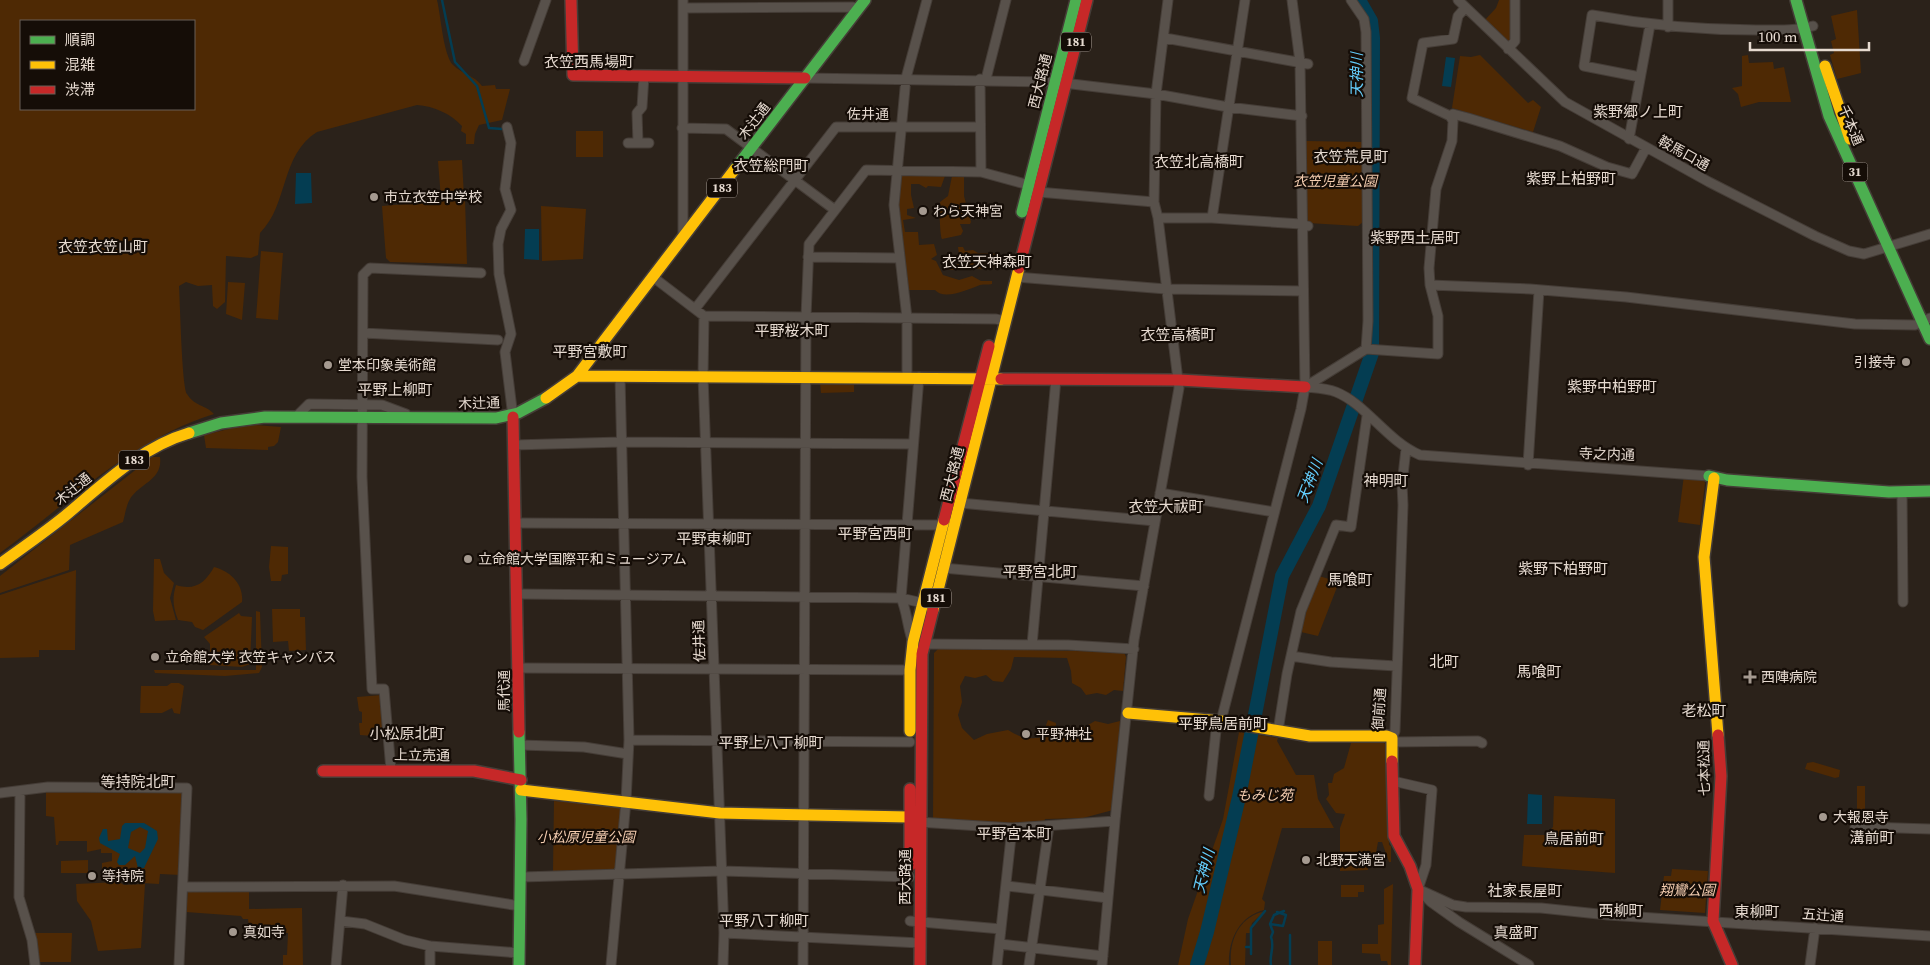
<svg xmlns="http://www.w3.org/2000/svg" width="1930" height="965" font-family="'Source Serif 4','Noto Sans JP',serif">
<rect width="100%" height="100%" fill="#2b221a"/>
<path fill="#4e2904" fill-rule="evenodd" d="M0,0H437C441,16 443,54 453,65C462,74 474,75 482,86L495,85L496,89H510L502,120L479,125L475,134L474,144H466V134L461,131L462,126C451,114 434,106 417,105L317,132C280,155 289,204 260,233L258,255L251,258L226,256L225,302L217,309L213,306L212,285L198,286L186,282L179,286C180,301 182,388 187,394C194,406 206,405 214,414C130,440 69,503 0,553ZM194,21V109H21V21Z
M1499,0H1511L1510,41L1508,43L1484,21L1496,8Z
M1857,10L1861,73L1837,79L1830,55L1834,53L1831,41L1836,39L1831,16Z
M1480,55L1528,103L1533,100L1541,107L1533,132L1452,108L1460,56L1471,57Z
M1748,55L1749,63L1773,62L1774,69L1784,67L1791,102H1759L1741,107L1738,94L1732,88L1742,86V56Z
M576,131H603V157H576Z
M1306,141L1364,142L1363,222L1358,226L1308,223L1306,221Z
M462,160L464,197L441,199L438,161Z
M902,176H945L941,187L928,186L926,188L919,184H911V195L914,208L907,209V215L916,218L903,220L905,232H918L919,245L934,244L937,255L931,259L936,261L943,275L959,280L972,276L981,281H992V284C988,285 984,284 980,285C969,289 944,301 935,290H908L898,215L900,178Z
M952,176H964V196L971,222L970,224H960L963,231L961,235L942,239C940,236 939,207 940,202L948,196Z
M465,199L467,264L390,262L386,258L382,206Z
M541,206L586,209L583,259L542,261Z
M958,247H963L965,251L973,250L978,253L998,254L1000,259L995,267C987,268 953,271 948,269L943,257L946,255L950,266L970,262V253L959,254Z
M261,251L283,253L278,320L256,318Z
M228,282L245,283L242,320L226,314Z
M820,383L854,384V392L821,393Z
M256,425L281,427L278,442L274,446L268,447V450L206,448L204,435L233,428Z
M152,457H160C163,480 140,483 130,499C126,506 125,515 123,522L70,545L69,570L0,593V576Z
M1684,475L1703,478L1705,483L1700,525L1678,522Z
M271,546L288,547V574L282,575L281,581H271L269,567Z
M154,559H160L164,573L174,583L170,598L176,620L155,621L153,611Z
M214,567C230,571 244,584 242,602L203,630L195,627L192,622L178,620C173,607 172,598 176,585C195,591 205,583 214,567Z
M76,570L75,650H39V657L0,658V595Z
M1319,576L1339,582L1318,636L1301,632L1307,609Z
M272,609H300V617H305L306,650L289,651L288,641L273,642Z
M256,611L260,612L262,667L259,673L225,676L155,673L154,670H256Z
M239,613L241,616L252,617L250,664L242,667L210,665V644L204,637Z
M939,648L1124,652L1126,657L1123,691L1114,690L1106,695L1097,693L1086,695L1081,688L1072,683L1071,671L1067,658L1014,657L1011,669L1003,682L993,681L986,675L975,678L965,676L960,686L962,702L958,715L962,728L974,740L987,734L1008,730C1022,739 1032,740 1047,736L1046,725L1048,720L1056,723L1055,735L1076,732L1095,721L1108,724L1120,721L1113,810L1083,818L1045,819L1044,822L1004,823L933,822L934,653Z
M171,683H179L184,686L180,714L174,713L172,708L162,713H140L141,686H167Z
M382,695L386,737L360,735L359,723H362V712L359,711L357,697Z
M1239,732L1278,738L1277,741L1296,775H1314L1318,799L1334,828H1282L1262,899L1265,902L1264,910C1239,916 1228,940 1229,965H1178L1188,919L1223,819Z
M1383,742L1388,747L1389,845L1391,846V862H1389L1382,842H1378L1376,853H1368V870L1340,871V828L1345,814L1336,813L1326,799L1329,795L1328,783H1332L1334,774L1344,768L1351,743Z
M1813,762L1840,770L1839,777L1835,778L1805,769L1807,763Z
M1857,786H1865V824H1857Z
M46,789L184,790L181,875L160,874L159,884L125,882L102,875V863L112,861V853H101V849L87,852V841H59L58,845H56L54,817L46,816Z
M1554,796L1615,799V873L1522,866L1524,835H1546L1553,827Z
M554,801L621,807L617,866L612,870L553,871Z
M88,860V873H61V861Z
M1672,869L1708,871L1705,913L1660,910L1664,876H1671Z
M119,882L124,885L145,884L141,948L98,951L91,921L77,901L76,884Z
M1393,884L1391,965H1388L1387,961H1381L1380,954L1362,953V944H1378V925L1384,924V889Z
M1341,885H1364V892H1358V897H1341Z
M188,889L249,890V909L302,908L303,965H283V955H287L288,933L250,932L248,919H243L241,916L186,912Z
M1265,911L1252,923L1250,933H1246L1245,965H1231C1229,940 1239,917 1265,911Z
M34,933H72L71,962H39Z
M1318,941H1332V965H1318Z"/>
<path fill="#043d52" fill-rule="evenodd" d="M1446,57L1455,58L1451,87L1442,86Z
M296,173H311L312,203L295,204Z
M525,229H539V260L524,259Z
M1528,794L1542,795V824H1527Z
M125,823H144L157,831L158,839L144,868H138L135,856L125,865H119L117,862L120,854L100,843L99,838L103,829H107L108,841L120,839L122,826ZM140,827L148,831L145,848L140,853L128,848L131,832Z"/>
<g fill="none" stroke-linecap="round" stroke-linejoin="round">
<path stroke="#043d52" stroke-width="2.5" d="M442,0L455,62L477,86L489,128L502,129
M1270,924L1283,926L1286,915L1277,912
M1290,935V965
M1246,947H1251
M1251,954V928L1265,911
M1271,965C1269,955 1275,947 1271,937L1273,932L1270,924L1274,915L1284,911"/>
<path stroke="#043d52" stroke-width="14" d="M1197,965L1207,932L1239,797L1282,576L1319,506L1372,353L1373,38L1371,21L1359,0"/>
<defs>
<path id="street" d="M1351,0L1364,19L1366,32L1368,321L1366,349
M1458,0L1565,102L1709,182L1815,236L1849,251L1864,254L1930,234
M684,8L853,7L858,9
M1465,8L1458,16L1453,39L1423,43L1412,98L1450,116L1453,114L1468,118L1560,146L1607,167L1632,174L1646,148
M1668,27V0
M1165,38L1308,64
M1508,49L1515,41V0
M524,61L546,0
M1640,77L1584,66L1592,15C1647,25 1700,30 1756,30C1776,30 1795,31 1813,26
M805,78L1055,82L1156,94L1228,107L1302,116
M980,79L981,172L1029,185L1038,192L1154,202
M986,79L1006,0
M507,127L511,143L505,189L511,210L501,229L498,244L499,274L511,334L505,352L513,417
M682,128L726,129L835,210
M1629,139L1650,25
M628,143H649
M638,143L637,113L642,107L644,76
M1158,218H1212L1301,224L1308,226
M1212,218L1245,0
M683,237V0
M808,257L899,258
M653,277L704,316L996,319L1005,321
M1016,277L1166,289L1303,291
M1430,285L1530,289L1626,297L1855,324L1915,325L1930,318
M695,309L836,127H980
M704,316L703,376L724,933L723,965
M363,333L498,340
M907,377V318L894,205L906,78L927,0
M1305,387C1315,388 1326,388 1336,392C1366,404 1387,441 1420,455L1709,476
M1305,387L1366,349L1438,354V316L1430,285L1429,268L1436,189L1452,141L1453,121L1450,116
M296,417L309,404L382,405L406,414
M514,445L621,442L913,444
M1528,465L1539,290
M1160,493L1274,512
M1902,493L1903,602
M960,503L1155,521
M517,523L942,525
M943,568L1144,586
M518,594L901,598L927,604
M912,639C907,625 907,611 901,598L919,377
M924,644L1068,645L1134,649
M1032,645L1056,379
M1291,656L1331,662L1396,666
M519,668L910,670
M1221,721L1301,409L1305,387L1300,62L1292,0
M1278,731L1287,674L1301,611L1336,525L1351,527L1367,416
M1392,738L1395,731L1403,505L1402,484L1406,449
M629,740L910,742
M1393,742L1478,741L1482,743
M520,745L584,747L628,754
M391,770L384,689H372L362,477L363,275L370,268L481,273
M1393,781L1432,790L1426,865L1418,889
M20,792L19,897L32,940L35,965
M0,793L48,787L187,788L179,965
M1209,796L1217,721
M918,822L1012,828L1115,821L1134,640L1179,388L1158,218L1154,202L1156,94L1168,0
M1867,823V827L1930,829
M1855,827H1867
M522,877L722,871L910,877
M1007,886L1108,898
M183,887L394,886L520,906
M1418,889L1453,905L1466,907L1541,908L1608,915L1930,936
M1418,889L1431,902L1459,922L1529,965
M341,921L365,924L405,940L430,946L519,953
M910,921L1001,929
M724,933L920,943
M1000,944L1103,956
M336,965L343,885
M430,965V946
M611,965L626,801L629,740L620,377
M803,965L806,317L809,244L866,170L981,172
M997,965L1012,828
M1029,965L1049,826
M1102,965L1115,821
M1810,965L1815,928"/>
<path id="fast" d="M1796,0L1829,116L1930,339
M735,169L865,0
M1022,212L1076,0
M189,433L221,423L265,417L496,418L518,413L546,398
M1709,476L1727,480L1889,492L1930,491
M519,965L521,819L519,732"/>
<path id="slow" d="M1825,66L1850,139
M577,376L1001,379
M546,398L577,376L735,169
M1714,478L1704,557L1718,735
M0,564C22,548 44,533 65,516C102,485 141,447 189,433
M933,610L1019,268
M1128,713L1221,721L1310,736H1387L1392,738V761
M910,731V670L913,642L944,520
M521,790L720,813L909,817"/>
<path id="jam" d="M571,0L573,75L805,78
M1019,268L1087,0
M1001,379L1179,380L1305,387
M513,417L519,732
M944,520L989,346
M1718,735L1721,776L1713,921L1732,965
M1392,761L1394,836L1410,866L1418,889L1415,965
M323,771H474L521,780
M910,789V866
M920,965L922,654L933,610"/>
</defs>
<use href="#street" stroke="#453d37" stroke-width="11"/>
<use href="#fast" stroke="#453d37" stroke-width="14"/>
<use href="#slow" stroke="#453d37" stroke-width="14"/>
<use href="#jam" stroke="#453d37" stroke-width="14"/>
<use href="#street" stroke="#58514b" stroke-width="9"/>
<use href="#fast" stroke="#4caf50" stroke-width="11"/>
<use href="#slow" stroke="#ffc107" stroke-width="11"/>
<use href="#jam" stroke="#c62828" stroke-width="11"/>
</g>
<g fill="#a59a90" stroke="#150d07" stroke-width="2">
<circle cx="374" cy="197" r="5"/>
<circle cx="923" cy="211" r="5"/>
<circle cx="1906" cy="362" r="5"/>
<circle cx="328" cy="365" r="5"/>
<circle cx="468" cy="559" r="5"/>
<circle cx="155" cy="657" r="5"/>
<path d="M1747.5 669.5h5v5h5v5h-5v5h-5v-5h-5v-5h5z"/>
<circle cx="1026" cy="734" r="5"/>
<circle cx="1823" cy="817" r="5"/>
<circle cx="1306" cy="860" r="5"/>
<circle cx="92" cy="876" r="5"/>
<circle cx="233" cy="932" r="5"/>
</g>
<g text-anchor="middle" stroke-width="4.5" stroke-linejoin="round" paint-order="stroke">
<g fill="#150d07" stroke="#a79c94" stroke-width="1">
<rect x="1061" y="32.5" width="30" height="19" rx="4"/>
<rect x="1842.5" y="162.5" width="25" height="19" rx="4"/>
<rect x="707" y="178.5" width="30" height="19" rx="4"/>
<rect x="119" y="450.5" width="30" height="19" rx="4"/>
<rect x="921" y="588.5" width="30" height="19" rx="4"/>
</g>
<g font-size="12" font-weight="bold" fill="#e6dad0">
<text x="1076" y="46">181</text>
<text x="1855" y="176">31</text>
<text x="722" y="192">183</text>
<text x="134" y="464">183</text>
<text x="936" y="602">181</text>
</g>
<g font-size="14" fill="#e6dad0" stroke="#150d07">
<text transform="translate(1040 81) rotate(-76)" y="5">西大路通</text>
<text x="868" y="119">佐井通</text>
<text transform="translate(754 121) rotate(-53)" y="5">木辻通</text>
<text transform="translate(1851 125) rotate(67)" y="5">千本通</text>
<text transform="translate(1684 153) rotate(29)" y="5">鞍馬口通</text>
<text transform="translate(479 403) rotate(-2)" y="5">木辻通</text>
<text transform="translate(1607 454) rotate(2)" y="5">寺之内通</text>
<text transform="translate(952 474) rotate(-76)" y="5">西大路通</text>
<text transform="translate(73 489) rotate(-39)" y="5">木辻通</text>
<text transform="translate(699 641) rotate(-92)" y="5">佐井通</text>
<text transform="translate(504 691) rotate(-90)" y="5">馬代通</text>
<text transform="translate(1379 709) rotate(-86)" y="5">御前通</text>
<text transform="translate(422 755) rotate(1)" y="5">上立売通</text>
<text transform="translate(1704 768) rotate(-91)" y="5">七本松通</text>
<text transform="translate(905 877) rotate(-90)" y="5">西大路通</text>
<text transform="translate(1823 915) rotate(4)" y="5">五辻通</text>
</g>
<g font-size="14" font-style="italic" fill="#f3ccaf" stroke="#150d07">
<text x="1335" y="186">衣笠児童公園</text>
<text x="1265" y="800">もみじ苑</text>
<text x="586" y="842">小松原児童公園</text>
<text x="1687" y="895">翔鸞公園</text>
</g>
<g font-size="14" fill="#e6dad0" stroke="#150d07" text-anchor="start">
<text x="384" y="202">市立衣笠中学校</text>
<text x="933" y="216">わら天神宮</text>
<text x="1896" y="367" text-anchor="end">引接寺</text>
<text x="338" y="370">堂本印象美術館</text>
<text x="478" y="564">立命館大学国際平和ミュージアム</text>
<text x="165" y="662">立命館大学 衣笠キャンパス</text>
<text x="1761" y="682">西陣病院</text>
<text x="1036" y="739">平野神社</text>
<text x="1833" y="822">大報恩寺</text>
<text x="1316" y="865">北野天満宮</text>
<text x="102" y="881">等持院</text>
<text x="243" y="937">真如寺</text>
</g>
<g font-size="15" fill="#e6dad0" stroke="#150d07">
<text x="589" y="67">衣笠西馬場町</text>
<text x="1638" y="117">紫野郷ノ上町</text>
<text x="1351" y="162">衣笠荒見町</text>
<text x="1199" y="167">衣笠北高橋町</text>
<text x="771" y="171">衣笠総門町</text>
<text x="1571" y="184">紫野上柏野町</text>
<text x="1415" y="243">紫野西土居町</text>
<text x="103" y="252">衣笠衣笠山町</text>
<text x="987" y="267">衣笠天神森町</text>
<text x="792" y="336">平野桜木町</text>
<text x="1178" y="340">衣笠高橋町</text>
<text x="590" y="357">平野宮敷町</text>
<text x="1612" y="392">紫野中柏野町</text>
<text x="395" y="395">平野上柳町</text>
<text x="1386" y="486">神明町</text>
<text x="1166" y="512">衣笠大祓町</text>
<text x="875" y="539">平野宮西町</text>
<text x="714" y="544">平野東柳町</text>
<text x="1563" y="574">紫野下柏野町</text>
<text x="1040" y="577">平野宮北町</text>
<text x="1350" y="585">馬喰町</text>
<text x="1444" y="667">北町</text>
<text x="1539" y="677">馬喰町</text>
<text x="1704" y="716">老松町</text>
<text x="1223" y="729">平野鳥居前町</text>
<text x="407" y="739">小松原北町</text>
<text x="771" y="748">平野上八丁柳町</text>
<text x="138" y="787">等持院北町</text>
<text x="1014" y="839">平野宮本町</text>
<text x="1872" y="843">溝前町</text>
<text x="1574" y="844">鳥居前町</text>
<text x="1525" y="896">社家長屋町</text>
<text x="1621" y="916">西柳町</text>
<text x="1757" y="917">東柳町</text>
<text x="764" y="926">平野八丁柳町</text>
<text x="1516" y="938">真盛町</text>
</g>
<g font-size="15" font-style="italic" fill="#64cefd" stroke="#150d07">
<text transform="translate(1357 75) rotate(-90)" y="5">天神川</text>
<text transform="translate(1310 481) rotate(-69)" y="5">天神川</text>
<text transform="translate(1204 871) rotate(-76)" y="5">天神川</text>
</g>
</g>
<rect x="20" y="20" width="175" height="90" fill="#150d07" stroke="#695f57"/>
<rect x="30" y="36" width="25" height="8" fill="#4caf50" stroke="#695f57"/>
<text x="65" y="45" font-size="15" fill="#e6dad0">順調</text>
<rect x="30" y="61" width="25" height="8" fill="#ffc107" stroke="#695f57"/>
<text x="65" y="70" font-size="15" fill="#e6dad0">混雑</text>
<rect x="30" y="86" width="25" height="8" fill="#c62828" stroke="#695f57"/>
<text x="65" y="95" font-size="15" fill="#e6dad0">渋滞</text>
<path d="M1750 42v8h119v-8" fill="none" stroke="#e6dad0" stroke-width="2.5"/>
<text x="1758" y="42" font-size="15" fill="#e6dad0" stroke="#150d07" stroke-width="4" paint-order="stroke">100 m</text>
</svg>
